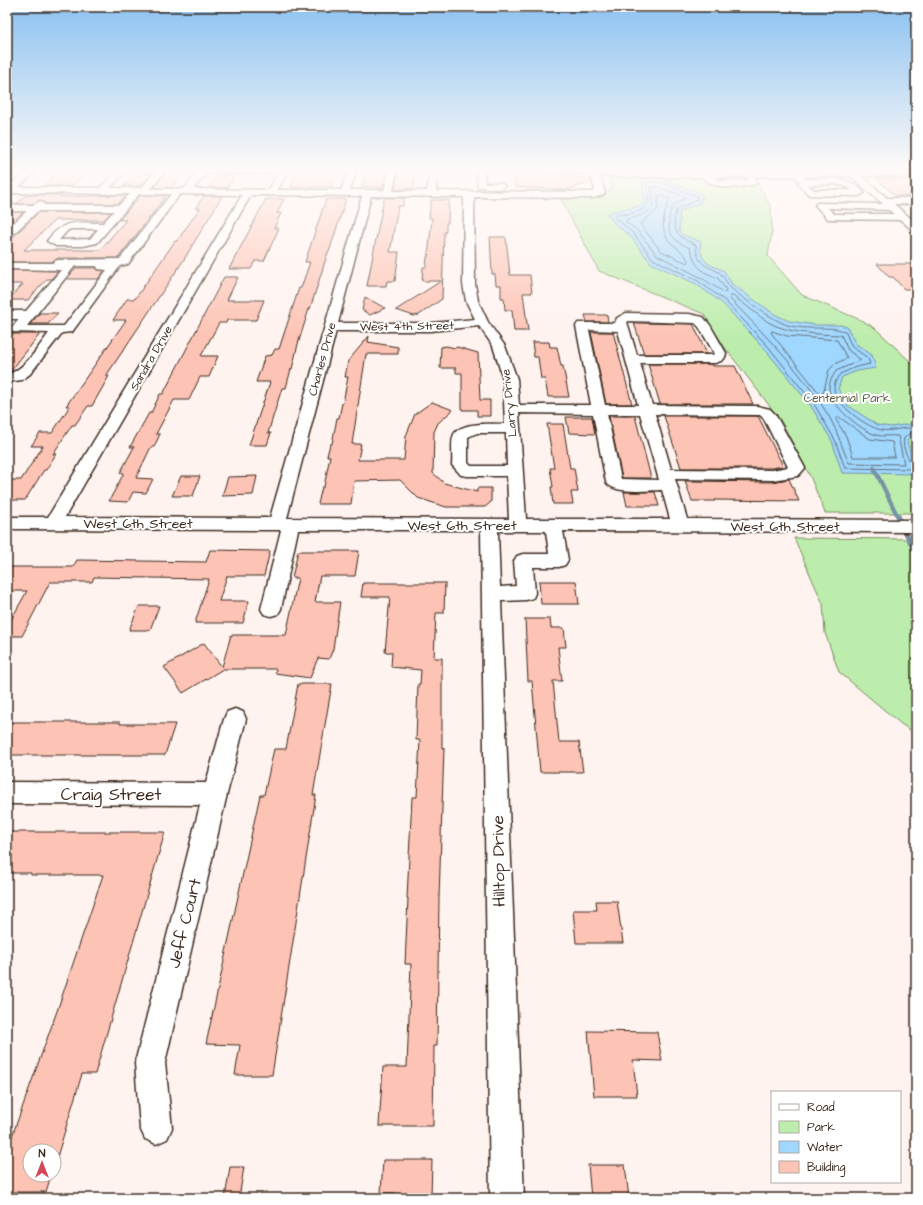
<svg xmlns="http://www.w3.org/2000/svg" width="923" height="1205" font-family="'Architects Daughter',sans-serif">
<rect width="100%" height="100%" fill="#fff3f0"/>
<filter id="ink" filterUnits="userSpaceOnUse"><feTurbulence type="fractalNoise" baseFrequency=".025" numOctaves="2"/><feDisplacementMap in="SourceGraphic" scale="8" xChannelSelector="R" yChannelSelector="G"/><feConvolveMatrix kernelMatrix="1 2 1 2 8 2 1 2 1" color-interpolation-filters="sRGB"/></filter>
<g filter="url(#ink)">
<path fill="#bcedac" stroke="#7c8c65" d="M609,178H755L771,207L772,232L768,256L802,295L863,321L875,328L916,367V513H825L810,476L781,421L723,345L704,314L599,271L560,198L600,197L612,189Z
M794,538L916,539V734L901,724L839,672L825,633L823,604Z"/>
<path fill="#9fd7ff" stroke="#7792a5" d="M642,178H660L700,193L703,198L699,204L680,211L679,231L683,235L701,242L700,250L703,258L709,264L724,271L732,284L774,314L789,321L816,325H840L847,327L856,344L872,355L876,368L857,371L842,377L838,389L847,405L877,425L891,427L916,423V433L907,440C909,452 916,462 916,474L842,473L832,441L811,406L764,348L722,303L696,284L651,263L630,236L616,225L607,214C619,207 632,212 644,202Z"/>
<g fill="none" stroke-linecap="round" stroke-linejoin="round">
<path stroke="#636f78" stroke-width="1" d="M648,182H659L697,196V200L677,209C670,230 677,237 696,245C696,250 697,255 700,260C705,268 715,268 722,275C725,279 727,284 731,288C742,298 773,320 787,325C806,331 827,325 845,331L852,347L868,358L870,364L856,367L840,374C837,378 834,383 834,388C835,404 867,428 882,430C892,432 902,427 913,428V431L904,438C901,450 910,458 913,469L845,468L835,440L814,404L767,345L724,300L698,281L653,259L633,233L615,218L616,215C625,214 644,214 648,203C650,198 647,190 646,184Z
M652,187H658L686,197C683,201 677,201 673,206C670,210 669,216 669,221C668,237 677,242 690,248L696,264L704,272L718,278L726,290L725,293L700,277L657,255L637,230L626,222L627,219C637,217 655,213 653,200C652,195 651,192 652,187Z
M659,195L670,199C662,217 658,234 676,247C682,252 685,253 688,261L687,263L661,251L640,224L657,210Z
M730,296H733C745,304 756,314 768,322C789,334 817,334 841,335L848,350L861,360L836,371C833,376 829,382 829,388C829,405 861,430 876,435C883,437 891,435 898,436L904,464L849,463C842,448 838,433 830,418C803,373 766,336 730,299Z
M772,331L787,336L837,340L847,358L835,364L829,370L823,394H820L772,334Z
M839,417L870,439L892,442L895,457H853L846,436L836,420Z"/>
<path stroke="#7792a5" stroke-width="4" d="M874,468L898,517"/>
<path stroke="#7792a5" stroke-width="5" d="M898,516L916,554"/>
</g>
<path fill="#fdc3b4" stroke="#3b2a1e" d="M61,170H90L72,186H43Z
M298,170H337L331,187H291Z
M366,170L387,171L383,187H362Z
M514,170H531L591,180V182L567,190L515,187Z
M398,171H416L414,188L395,190Z
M143,173H152L140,186H123L133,176H141Z
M165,173H183L172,188H154Z
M218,175H236L227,188H209Z
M876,178L916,180V196H896Z
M32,195H62L60,197L126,195L118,204H45L40,200L33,204H16L25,196Z
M140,196H166L118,258H58L52,262H7V243L39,212H111L104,220H55L24,250H100L126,220H119Z
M204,196H222L183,261L106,376H109L92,406H88L75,425H72L53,454H56L46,470H44L25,500H7V480H21L43,446H31L40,433H52L70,406H66L126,320H113L127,299H135L175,241H177L200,208H195Z
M384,198H404L403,206H398L390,252H399L395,281H387L386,286H367Z
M266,199H284L277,213H281L274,228H279L264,261H255L251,269H229Z
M326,199H346L329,252H328L310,309H309L298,344L292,369H291L286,388H282L268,433H271L267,445H249L270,382H256L265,356L272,355L275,349H279L299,288H301L310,262H305Z
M431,200H449L448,223H446V232H444L442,299L419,315L414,316L396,310L441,281H422L423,267H426L427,257H428L432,218H429Z
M7,212H23L7,227Z
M490,237H505L506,238L510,275H530L532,293H523L528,331H514L512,310H505L504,298H501V285H496L495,274H492Z
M877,264H916V289H904L893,277H889Z
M76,268H96L98,270L104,271L98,279H67Z
M7,270L58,271L51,279H47L28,300H8L23,284H7Z
M224,277H238L227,300H264L256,320H227L226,323H219L201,356H218L209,377H200L189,400H174L156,434H160L154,447H151L136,478L153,479L146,493L133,492L128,502L109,501L124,473H120L134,447H130L149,413H151L160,394H163Z
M365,297L385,308L370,315L362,310Z
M40,313H58L48,324H30Z
M585,315H607L608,322H587Z
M634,323L693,324L707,354H644Z
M7,326H11L10,329L13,334H40L10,372H7Z
M591,332H613L632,404H606Z
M369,336L368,342L398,347V354H366L352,444H361L358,460H404L406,436L415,414L432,402L453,410L438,423L434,432L433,473L444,483L477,492V488H491V502L485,507H446L418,498L400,480L354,481L351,504H318L322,487H324L330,456H327L330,444H332L337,418H339L342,403H343L348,377H345L348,361Z
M532,342H549L550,347H557L561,366H563L569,397H548L545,379H541L538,357H534Z
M446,346L455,348L457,347L478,353L480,400H490V416H477V410H462V373H456V368H440L441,347Z
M648,364H712L713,366H735L753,404H660Z
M609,416H635L651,478H622Z
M664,416H758L783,466L772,468H681Z
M566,417H592L595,434L569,433Z
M547,424H563L570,468H574L578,492H571L573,504H553L551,487H553L550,468H554Z
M181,476H200L193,496H172Z
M257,476L253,495L222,496L228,477Z
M789,479L799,501L714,500L715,501H692L685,481L772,482Z
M624,492H655L659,506H627Z
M210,550L270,551L264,576H227L219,601H249L243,623H195L209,579L94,577L92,582H50L22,636H7V627L27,591H7V567H73L77,560L206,562Z
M298,551H359L355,576H320L315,602H340L333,649L329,659L318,658L310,678L275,673L276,669H223L183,693L164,667L204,643L222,667L231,635H286L298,578H292Z
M539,581H576L579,604H541Z
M363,583H445L444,613H436L434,658H442V748H444L439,898L437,1046H434L433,1126H379L383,1067H407L411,964H405L408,898H407L412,797H417L420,740H416L418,684H420L421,670L391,667L392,652H385L390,597H361Z
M139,606H159L150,630H129Z
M525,619H550L551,628H564L566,647H558L562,681H553L559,742H579L583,772H540L532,681H528Z
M298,684H332L313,795H316L272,1075H235L240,1045L206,1044L260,795H264L274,749H286Z
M7,722H120V724H175L165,755H7Z
M7,832H165L95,1074H82L54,1167V1151H30V1175H51L46,1192H7V1150L57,1011L103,875H31V873H7Z
M596,901H617L623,943H576L573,910H597Z
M588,1031L657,1032L662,1061L633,1060L637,1096H594Z
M383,1160H432L431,1198H395V1193H381Z
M588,1165H625L629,1198H591Z
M230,1167H244L239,1198H225Z"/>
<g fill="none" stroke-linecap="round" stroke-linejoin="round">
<defs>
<path id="minor" d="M29,170H38L19,187L100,188L117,170H131L130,172L123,174L110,188H141L157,170H166L151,189H184L199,170H288L278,190H341L349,170H357L350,190H384L389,170H397L393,191H427L430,170H438L436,191L593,192L595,191L590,170H598L605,193L603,195L593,198L474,197L475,284L478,301L488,322L505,346L517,379L519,405H591L576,326L578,323H615L617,318L626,313L689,314L703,317L710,325L726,353C725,360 722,361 715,363H640L652,405L757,406L770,409L775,414L805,468L798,476L772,480L675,479L687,519L916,520V532L563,531L568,560L565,565L559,567H533L535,593L533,598L526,600L501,601L524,1198H490L481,530H298L281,609L278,614L271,616L264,614L261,609L281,530L7,529V517H48L242,195L180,194L128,264L120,266L72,332L62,333L30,374L22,380L7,382V374C23,372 39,346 49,333L13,332L11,329L19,319H7V311H26L61,270L7,269V263H53L54,261L58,260L120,259L171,194H139L97,243L83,246H56L47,241C64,218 78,223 103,223L114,211H38L11,236L7,237V229L27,211H7V205H33L40,201L43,202L44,205H119L130,194L13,193L7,196V187ZM207,173H278L269,190L193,189ZM251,195L362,196L270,518L65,517ZM371,196L464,197L463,284L466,301L475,319L431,323H338ZM72,229H98L90,239L59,240L68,230ZM75,266H97L98,269L107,270L64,326H27ZM629,321L695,323L699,327L714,353L713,355H637L627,322ZM479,326L493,346L503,379L505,424C493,424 457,421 453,437C451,445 453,456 452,465L461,475L467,476H507L509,519L287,518L336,331H431ZM589,330L618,331L638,405H605ZM519,413L593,414L606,482C614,495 647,490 662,490L670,519H526ZM607,414H640L659,480L621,479ZM655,414L760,415L764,419L788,467L772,470L671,469ZM477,433H506L507,466H471L468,463V437ZM498,531H546L549,554H523L517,556L514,561L516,586L500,587Z
M476,170H484L485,183H501L505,186L501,189L478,187Z
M797,171L800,172L806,179C827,179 850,175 864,193L859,196L809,195L798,184L799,182L793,174ZM834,184L845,186L852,190H814L808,185Z
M854,171L857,172L887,198H916V204H894L916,223V231L912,230L901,220L828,219L815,205L817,203L883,204L851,176L850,174ZM828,208L889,210L894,214H834Z
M705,172L721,181L748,180L745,175L749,172L752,173L757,182L756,184C739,188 713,191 701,175Z
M235,709L243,712L246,719L227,794L165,1063L172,1128L167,1139L156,1144L145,1139L140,1128L135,1063L200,805L7,804V782L206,783L224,719L227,712Z"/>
<path id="major" d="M561,170H916V176L626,177L566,173Z"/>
</defs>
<use href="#minor" stroke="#3b2a1e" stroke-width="3"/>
<use href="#major" stroke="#3b2a1e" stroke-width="3"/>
<use href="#minor" fill="#fff" fill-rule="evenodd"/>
<use href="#major" fill="#fff" fill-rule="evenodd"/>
</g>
</g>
<linearGradient id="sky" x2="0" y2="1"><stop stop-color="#8bc2f1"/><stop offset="0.5" stop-color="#fffaf8"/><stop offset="1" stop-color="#fffaf8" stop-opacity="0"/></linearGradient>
<rect width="923" height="339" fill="url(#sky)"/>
<g text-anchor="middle" stroke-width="4" stroke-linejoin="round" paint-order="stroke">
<g font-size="12" fill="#3b2a1e" stroke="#fff">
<text transform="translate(407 326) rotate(-1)" y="4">West 4th Street</text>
<text transform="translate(151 358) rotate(-60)" y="4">Sandra Drive</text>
<text transform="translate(322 359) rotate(-75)" y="4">Charles Drive</text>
<text transform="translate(509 403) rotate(-96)" y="4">Larry Drive</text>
</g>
<g font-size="12" fill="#5b5b42" stroke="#fff">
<text x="847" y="402">Centennial Park</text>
</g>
<g font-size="14" fill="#3b2a1e" stroke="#fff">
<text x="138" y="528">West 6th Street</text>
<text x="462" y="530">West 6th Street</text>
<text x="785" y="531">West 6th Street</text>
</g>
<g font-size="17" fill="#3b2a1e" stroke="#fff">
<text x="111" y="800">Craig Street</text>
<text transform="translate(498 861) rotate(-91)" y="6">Hilltop Drive</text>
<text transform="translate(184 923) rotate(-76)" y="6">Jeff Court</text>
</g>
</g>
<rect width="923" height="1205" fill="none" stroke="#fff" stroke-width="24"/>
<rect x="12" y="12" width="899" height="1181" fill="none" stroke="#3b2a1e" stroke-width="1.5" filter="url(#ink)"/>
<rect x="771" y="1091" width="130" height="92" fill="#ffffff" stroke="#b1aaa5"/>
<rect x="779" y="1104" width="20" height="6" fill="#ffffff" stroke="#b1aaa5"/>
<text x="807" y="1111" font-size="12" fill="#3b2a1e">Road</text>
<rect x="779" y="1121" width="20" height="12" fill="#bcedac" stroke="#b1aaa5"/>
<text x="807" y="1131" font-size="12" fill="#3b2a1e">Park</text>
<rect x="779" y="1141" width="20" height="12" fill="#9fd7ff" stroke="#b1aaa5"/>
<text x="807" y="1151" font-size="12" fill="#3b2a1e">Water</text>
<rect x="779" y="1161" width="20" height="12" fill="#fdc3b4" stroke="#b1aaa5"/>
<text x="807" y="1171" font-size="12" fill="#3b2a1e">Building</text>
<g transform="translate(42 1163)"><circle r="19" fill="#ffffff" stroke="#b1aaa5"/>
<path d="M0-3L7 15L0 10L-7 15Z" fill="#d1495b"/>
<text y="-6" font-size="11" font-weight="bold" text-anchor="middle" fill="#3b2a1e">N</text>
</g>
</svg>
